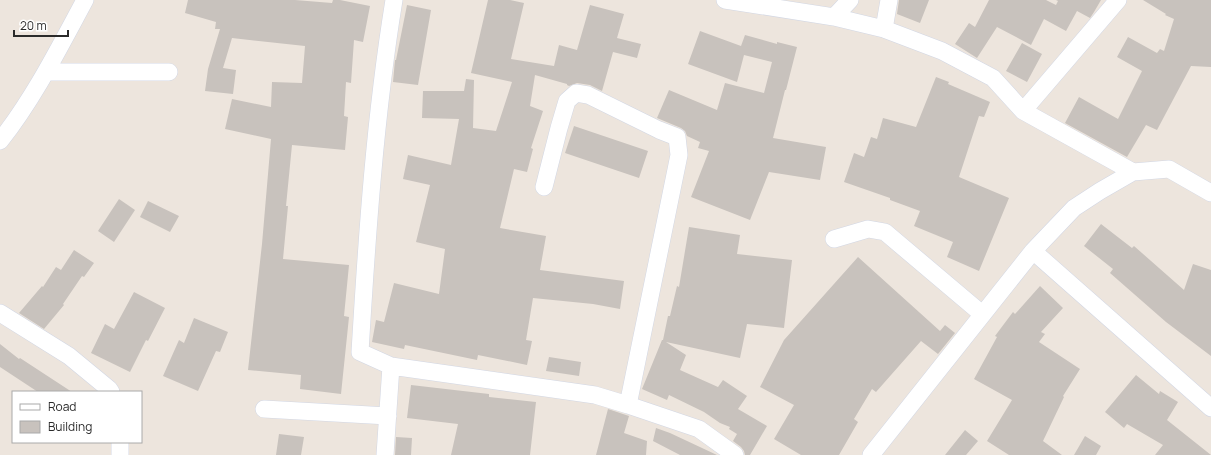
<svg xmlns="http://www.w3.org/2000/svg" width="1211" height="455" font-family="Manrope,sans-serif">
	<rect width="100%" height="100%" fill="#ede5dd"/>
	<path fill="#c8c2bd" d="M188,0h107l37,3 1,-3h7l30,6 -7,36 -9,-2 -3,43 -5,-1 -2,34 4,1 -3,33 -53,-5 -6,61h2l-5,53 66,6 -5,51 5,1 -8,77 -41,-5 1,-14 -53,-5 14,-126 9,-105 -46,-10 7,-30 39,8 1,-25 30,1 3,-37 -73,-8 -9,30 13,2 -3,24 -28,-3 3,-22 12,-40h-5l1,-7 -31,-9z
		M488,0h22l14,3 -13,56 43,7 5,-21 18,5 13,-45 34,9 -7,24 24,6 -4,14 -24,-6 -11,39 -12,-6 -13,-2 -8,3 -2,-1v-1l-32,-9 -5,31 13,5 -12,37 2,1 -6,23 -13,-3 -14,59 46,8 -6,34 84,11 -4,28 -27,-5 -60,-6 -7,42 6,1 -5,24 -49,-10 -1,5 -72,-15 -1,4 -32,-7 4,-22 8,2 10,-39 45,11 6,-45 -29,-7 14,-57 -27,-6 5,-24 43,10 8,-46 -37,-1 1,-27h41l2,-12 8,1 -1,48 23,3 16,-49 -41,-9z
		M899,0h30l-9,23 -23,-9z
		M989,0h57l10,5 2,-4 -2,-1h45l-7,12 -4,6 -13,-7 -11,20 -22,-12 -13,26 -34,-18 -20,31 -22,-14 14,-21 6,4z
		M1143,0h68v67l-20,-1 -34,64 -11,-5 -19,32 -62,-34 14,-26 39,22 24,-48 -25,-14 11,-20 29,16 3,-4 4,2 10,-32 -9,-4 1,-1z
		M407,5l24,5 -13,75 -25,-3 2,-22h1z
		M700,31l41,15 4,-11 32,9v-2l20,5 -11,43h-1l-12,48 53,9 -6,33 -51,-8 -19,48 -59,-23 18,-46 -11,-3 2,-6 -13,-6 -2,-5 -4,-3 -24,-10 12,-28 48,20 8,-27 39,10 8,-31 -28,-7 -7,27 -49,-18z
		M1022,43l20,11 -15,28 -21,-11z
		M936,77l13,5 -1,2 42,18 -6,15 -5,-1 -20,61 50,21 -30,73 -32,-14 6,-15 -39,-16 6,-15 -30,-11v-2l-46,-16 10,-29 10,4 7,-20 6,2 6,-21 33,9z
		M574,126l74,25 -9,27 -74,-25z
		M119,199l16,11 -21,32 -16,-11z
		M148,201l31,15 -9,16 -30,-15z
		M1101,224l31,24 2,-2 50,44 9,-26 18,6v86l-45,-34 -56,-49 3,-4 -29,-23z
		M689,227l51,8 -3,19 55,6 -8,68 -37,-4 -7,34 -74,-16 20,13 -6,15 38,17 5,-7 24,16 -9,13 29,17 -17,29h-5l-1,-4 -3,-4 -8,-6 4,-7 -8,-5 1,-2 -10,-4 -16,-11 -35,-17 -2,5 -25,-11 20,-49h1l5,-24h2l7,-30 2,1z
		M74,250l20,13 -10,14 -2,-1 -19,28 1,1 -20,24 -25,-16 23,-27 1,1 13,-20 5,3z
		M858,257l82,74 5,-6 10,8 -17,21 -17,-13 -45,51 -4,-3 -18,30 4,3 -19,33h-38l-27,-16 20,-34 -34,-18 24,-47z
		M1040,286l23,22 -22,24 4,2 -6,8 41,27 -17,27 1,1 -21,44 19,14h-53l-22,-14 25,-41 -38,-21 23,-42 -2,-1 18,-24 2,2z
		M134,292l31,16 -17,33 -2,-1 -16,32 -39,-19 14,-29 9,5z
		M194,318l34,14 -8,20 -4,-1 -18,40 -35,-15 16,-36 5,3z
		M0,344l19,15 1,-1 52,34h-34l-38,-25z
		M549,357l32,5 -2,14 -33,-5z
		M1136,375l23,19 1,-3 18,11 -11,18 44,35h-56l8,-10 -36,-21 -3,4 -19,-16z
		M411,385l78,9v3l47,5 -6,53h-79l7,-31 -51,-6z
		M608,409l21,7 -5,17 23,8 -1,14h-50z
		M656,428l14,5 47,22h-37l-27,-14z
		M965,430l13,11 -12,14h-21z
		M279,434l25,3 -3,18h-25z
		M1085,436l16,10 -5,9h-22z
		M396,437l16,1 -1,17h-16z"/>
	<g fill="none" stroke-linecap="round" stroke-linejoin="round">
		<defs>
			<path id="minor" d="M394,0c-19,116 -27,235 -34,352l31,14 204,29 33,10 71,24 36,26
				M725,0l109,17 50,12 58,22 51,27 30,33 110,61
				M834,17l16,-17
				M884,29l5,-29
				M46,72h123
				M1023,111l95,-111
				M0,141c34,-43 59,-93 85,-141
				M544,187l15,-59 8,-27 9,-8 12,2 71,35 18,7 2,18 -51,250
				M834,239l34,-10 17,3 97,82
				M1033,251l178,157
				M0,313l69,43 40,33 2,3
				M264,409l124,7
				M120,455v-13
				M385,455l6,-89
				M871,455l162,-204 41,-43 26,-17 33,-19 36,-3 42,24"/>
		</defs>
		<use href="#minor" stroke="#d2d7e4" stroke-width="18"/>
		<use href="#minor" stroke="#fff" stroke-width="17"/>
	</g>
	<rect x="12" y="391" width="130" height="52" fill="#ffffff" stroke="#aaaaaa"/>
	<rect x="20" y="404" width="20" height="6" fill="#ffffff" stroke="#aaaaaa"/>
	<text x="48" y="411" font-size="12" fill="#2b2b2b">Road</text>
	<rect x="20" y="421" width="20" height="12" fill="#c8c2bd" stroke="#aaaaaa"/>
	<text x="48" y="431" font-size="12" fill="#2b2b2b">Building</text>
	<path d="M14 30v6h54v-6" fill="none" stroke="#2b2b2b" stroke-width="2"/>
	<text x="20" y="30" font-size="12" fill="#2b2b2b" stroke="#ffffff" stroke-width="3" paint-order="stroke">20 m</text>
</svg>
